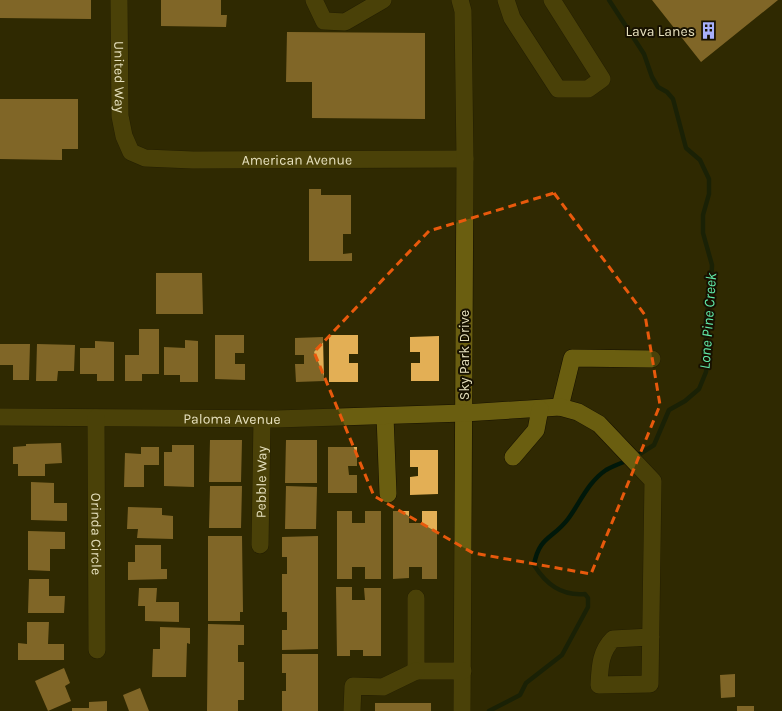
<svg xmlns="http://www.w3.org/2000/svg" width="782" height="711" font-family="Karla,sans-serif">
	<rect width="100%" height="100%" fill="#302902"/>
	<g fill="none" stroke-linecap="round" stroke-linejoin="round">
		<path stroke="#00180a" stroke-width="4.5" d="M609,0l35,54 8,23 6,10 9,5 6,7 13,49 14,12 9,19v15l-6,21v18l9,32 -1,23 -5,31v20l2,17 -2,16 -7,17 -14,12 -16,9 -15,35 -19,12
			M489,711l31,-16 6,-12 36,-28 26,-48v-9l-3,-4c-24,2 -39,-10 -51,-29 5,-29 19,-26 34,-46 12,-16 20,-37 38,-49 7,-4 15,-7 23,-10"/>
	</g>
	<path fill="#e3af55" d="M0,0h91v19l-91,-1z
		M161,0h60v15h6l-1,12 -65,-1z
		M652,0h126l-77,62z
		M287,32l138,1v86l-113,-1v-36h-26z
		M0,99h78v50h-16v11l-62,-1z
		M309,189h12v6h30v39h-8v20l9,-1v8h-43z
		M156,273h46l1,41h-47z
		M139,329h20v45h-17v7h-17v-26h14z
		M215,335h29v18h-9v11h10v16l-30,-1z
		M329,335h29v19h-9v9h9v19h-29z
		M439,336v45h-28v-18h9v-11h-10v-15z
		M323,337l1,44 -28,1 -1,-18h9v-9h-9v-17z
		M185,340l13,1v41h-18v-7h-16v-28l21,1z
		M95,341l19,1v39h-17v-7h-17v-26h15z
		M0,344h30l-1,36h-16v-15h-13z
		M37,344l38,1 -1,26h-16l-1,10h-21z
		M210,440h32l-1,42h-32z
		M286,440h31v43h-32z
		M61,443l1,20 -17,1v12h-27v-12h-5v-17l13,-1v-2z
		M172,445h22v42l-30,-1v-34h8z
		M141,447h18v18h-15v22h-20l1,-34 16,1z
		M328,447h29v19h-9l1,9h8v18h-29z
		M410,450h28v44l-28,1v-18l8,-1v-9h-8z
		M31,482l23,1v20h13v18l-36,-1z
		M210,486h32l-1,42h-32z
		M286,486l31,1 -1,42h-31z
		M128,507l34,1v7l11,1v23l-36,-1 1,-9h-11z
		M337,511h15v12h13v-12h16v68h-16v-12h-13v12h-15z
		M393,511h16v12h13v-12h15v68h-15v-12h-13v11l-16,1z
		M28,531l37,1v17h-15v22l-22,-1z
		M208,536h34l1,76h-3v9h-32z
		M318,536v113l-36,1v-20h5v-18h-5v-38h5v-17h-5v-20z
		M135,545h26v24h6v10l-39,1v-18h7z
		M29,579h20v17h16l-1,17h-36z
		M336,587h16v13h13l-1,-12h17v68h-18v-6h-13v6h-13z
		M139,588h18l-1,14h23v20l-34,-1v-15h-7z
		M27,622h22l-1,22h16v16h-46v-17l9,1z
		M208,624l36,1v20h-6v17h6v38h-6v11h-31z
		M160,627l30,1v16l-3,-1 -1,34h-34l1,-28h7z
		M282,654h36v57h-36v-20h4v-18h-4z
		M64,668l6,15 -5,3 6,15 -23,10 -13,-30z
		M735,674v23l-14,1 -1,-23z
		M140,688l9,23h-20l-6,-16z
		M107,701v10h-35v-3h17v-6z
		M375,703h56v8h-56z
		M737,706h17v5h-17z"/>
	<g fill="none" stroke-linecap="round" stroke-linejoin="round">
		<defs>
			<g id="minor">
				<path id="s1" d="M119,0l1,116 4,20 7,16 14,6 48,2 272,-1"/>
				<path d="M314,0l10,21 21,1 38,-22"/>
				<path d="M460,0l3,11 2,148 -3,552"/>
				<path d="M506,0l6,18 46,71h30l14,-10 -50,-79"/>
				<path d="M560,407l12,-49 80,1"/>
				<path d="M385,416l3,78"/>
				<path id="s2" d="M0,417l276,2 188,-6 96,-6 18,5 21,12 54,57 -3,203 -51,1c1,-18 1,-33 14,-46l38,-2"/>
				<path id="s3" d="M96,418l1,232"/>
				<path d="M513,457l23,-27 4,-21"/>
				<path id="s4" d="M260,545l2,-126"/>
				<path d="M416,598v73h47"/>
				<path d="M352,711l1,-25 30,1 33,-16"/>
			</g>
		</defs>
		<use href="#minor" stroke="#161100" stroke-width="18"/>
		<use href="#minor" stroke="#6a5e10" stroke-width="17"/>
	</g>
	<path d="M0 0H782V711H0ZM554,193l91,122 15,90 -69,169 -118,-21 -99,-57 -60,-144 115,-121z" fill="#302902" fill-opacity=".55" fill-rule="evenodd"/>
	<path fill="none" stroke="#e8590c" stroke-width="3" stroke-dasharray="8 5" stroke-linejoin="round" d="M554,193l91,122 15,90 -69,169 -118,-21 -99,-57 -60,-144 115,-121z"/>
	<defs>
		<symbol id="building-bare" viewBox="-9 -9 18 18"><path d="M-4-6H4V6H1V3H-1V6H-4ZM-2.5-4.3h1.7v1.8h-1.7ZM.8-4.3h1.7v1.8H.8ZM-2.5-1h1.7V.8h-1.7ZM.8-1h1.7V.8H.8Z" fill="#a9b0fc" stroke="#171100" stroke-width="2.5" paint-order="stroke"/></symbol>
	</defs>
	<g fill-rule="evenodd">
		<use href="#building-bare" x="696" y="18" width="25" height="25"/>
	</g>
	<g text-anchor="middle" stroke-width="4" stroke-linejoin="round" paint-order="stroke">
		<g font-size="14" fill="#e6e0be" stroke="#171100" text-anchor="end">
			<text x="695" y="36">Lava Lanes</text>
		</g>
		<g font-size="14" fill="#e6e0be" stroke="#171100">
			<text dy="5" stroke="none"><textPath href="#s1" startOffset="77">United Way</textPath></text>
			<text dy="5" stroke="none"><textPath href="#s1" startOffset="321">American Avenue</textPath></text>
			<text transform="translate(464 355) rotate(-90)" y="5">Sky Park Drive</text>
			<text dy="5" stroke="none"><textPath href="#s2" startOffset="232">Paloma Avenue</textPath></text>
			<text dy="5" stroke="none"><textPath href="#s4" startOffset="63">Pebble Way</textPath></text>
			<text dy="5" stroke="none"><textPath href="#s3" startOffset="116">Orinda Circle</textPath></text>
		</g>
		<g font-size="15" font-style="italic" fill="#60e8a6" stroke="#171100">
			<text transform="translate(708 321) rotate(-86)" y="5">Lone Pine Creek</text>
		</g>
	</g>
</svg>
